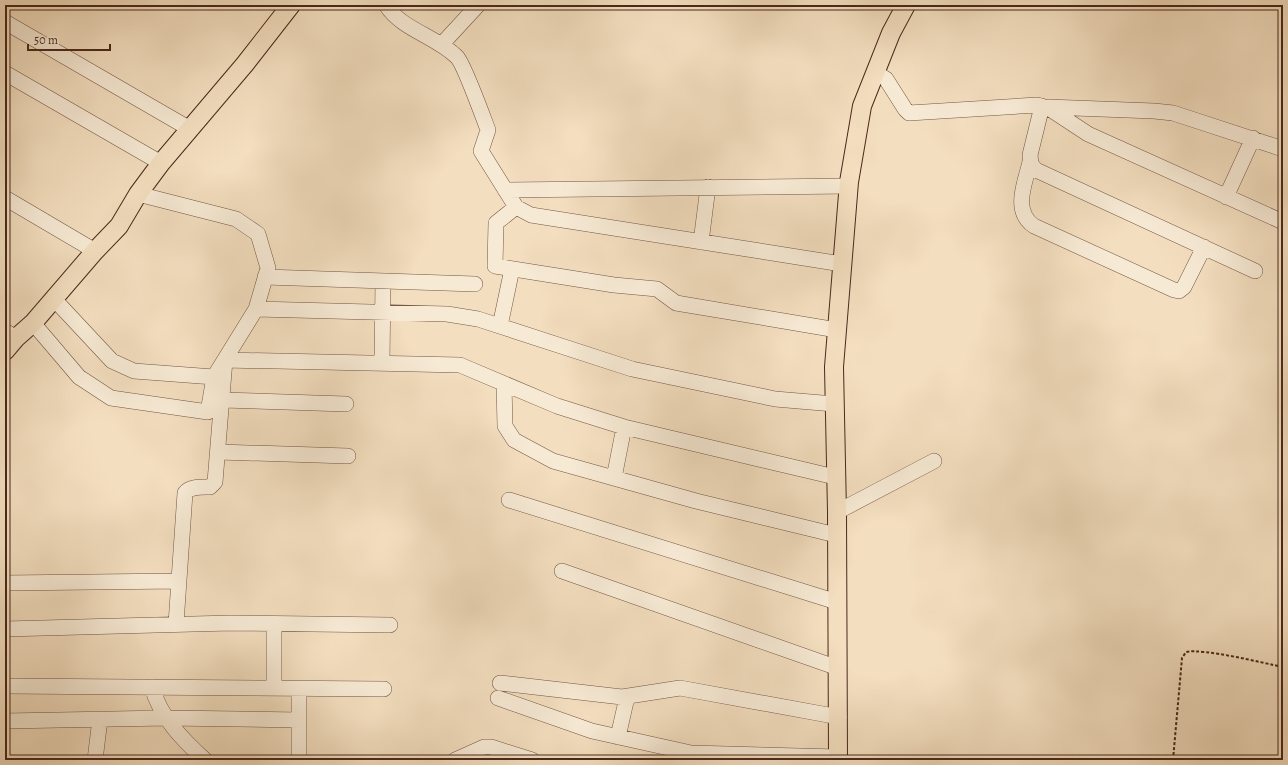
<svg xmlns="http://www.w3.org/2000/svg" width="1288" height="765" font-family="Alegreya,serif">
	<rect width="100%" height="100%" fill="#f3debf"/>
	<filter id="stains"><feTurbulence type="fractalNoise" baseFrequency=".005" numOctaves="4"/><feColorMatrix values="0 0 0 0 .2 0 0 0 0 .09 0 0 0 0 .02 0 0 0 .5 -.17"/></filter>
	<radialGradient id="worn" r=".72"><stop offset=".6" stop-color="#630" stop-opacity="0"/><stop offset="1" stop-color="#630" stop-opacity=".3"/></radialGradient>
	<g fill="none" stroke-linecap="round" stroke-linejoin="round">
		<defs>
			<path id="minor" d="M386,5c16,25 50,31 71,52 7,7 26,60 31,73l-7,21 35,56 15,8 311,49
				M5,22l185,107
				M442,44l36,-39
				M875,72l11,7 19,30 4,4 128,-8 13,4 38,25 195,88
				M5,73l156,90
				M1042,106l-12,49 1,9 5,6 219,101
				M1048,107l106,4 19,2 110,36
				M1030,162c-5,21 -18,49 4,64l140,64 5,1 5,-4 20,-40
				M505,190l344,-4
				M1226,197l27,-59
				M5,198l90,53
				M516,207l-20,16 -1,43 119,19 43,4 19,14 161,27
				M701,242l7,-55
				M265,277l210,7
				M54,299l58,62 22,10 80,6 42,-68 12,-41 -10,-34 -22,-15 -98,-25
				M256,309l191,5 31,5 154,50 143,30 59,5
				M33,323l46,54 32,21 97,14 6,-35
				M500,326l12,-57
				M5,331l11,7
				M382,363l1,-82
				M504,384l1,42 9,14 39,21 143,40 140,34
				M222,400l124,4
				M219,452l129,4
				M614,478l10,-51
				M509,500l328,102
				M837,512l97,-51
				M562,571l276,97
				M5,583l174,-2
				M176,624l9,-131c5,-7 17,-6 25,-6l5,-5 10,-122 235,5 97,41 67,21 211,50
				M274,624v64
				M5,629l226,-6 159,2
				M500,683l122,14 58,-9 159,29
				M5,686l379,3
				M152,687c8,30 31,53 53,73
				M498,698l94,33 99,22 147,4
				M5,721l162,-3 132,2
				M618,737l9,-40
				M95,760l5,-41
				M299,760v-71
				M455,760l29,-13h7l41,13"/>
			<path id="major" d="M5,351l11,-13 17,-15 62,-72 24,-25 19,-32 23,-31 84,-99 46,-59
				M838,760l-1,-248 -3,-145 15,-185 13,-76 29,-73 15,-28"/>
		</defs>
		<use href="#minor" stroke="#745644" stroke-width="16"/>
		<use href="#major" stroke="#49281b" stroke-width="20"/>
		<path stroke="#49281b" stroke-width="2" stroke-dasharray="3 2" stroke-linecap="butt" d="M1173,760l9,-102 4,-6c17,-4 77,11 97,15"/>
		<use href="#minor" stroke="#f7ead5" stroke-width="15"/>
		<use href="#major" stroke="#f3debf" stroke-width="18"/>
	</g>
	<rect width="1288" height="765" fill="none" stroke="#f3debf" stroke-width="20"/>
	<rect x="6" y="6" width="1276" height="753" fill="none" stroke="#49281b" stroke-width="2"/>
	<rect x="10" y="10" width="1268" height="745" fill="none" stroke="#49281b"/>
	<path d="M28 44v6h82v-6" fill="none" stroke="#49281b" stroke-width="2"/>
	<text x="34" y="44" font-size="12" fill="#49281b" stroke="#f7ead5" stroke-width="3" paint-order="stroke">50 m</text>
	<rect width="100%" height="100%" filter="url(#stains)"/>
	<rect width="100%" height="100%" fill="url(#worn)"/>
</svg>
